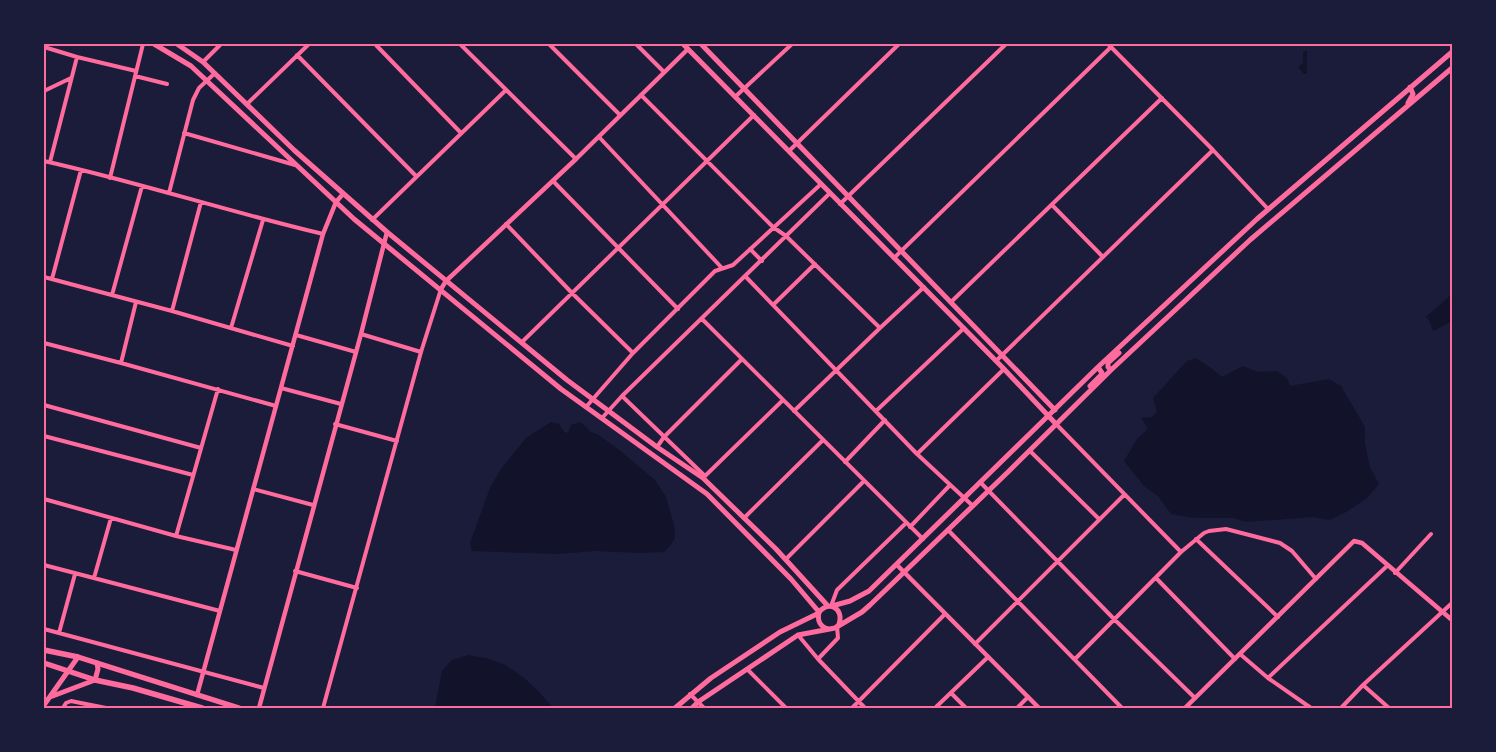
<svg xmlns="http://www.w3.org/2000/svg" width="1496" height="752" font-family="'Nunito Sans',sans-serif">
	<rect width="100%" height="100%" fill="#1b1b3a"/>
	<path fill="#12122b" d="M1303,51h4v23h-3l-6,-7 5,-4z
		M1452,294v27l-19,10 -4,-11 -3,-3z
		M1196,358l15,10 11,9 21,-11 15,6 19,-1 10,7 3,8 39,-7 12,7 24,41v17l5,23 9,17 -13,15 -20,13 -16,8 -17,-3 -67,5 -13,-4h-39l-23,-4 -13,-18 -14,-10 -20,-25 13,-22 11,-10 -7,-11 11,-1 5,-5 -4,-14 34,-37z
		M551,422l8,2 5,8 4,1 3,-8 10,-3 10,10 6,2 21,15 37,31 11,17 8,28 1,13 -5,8 -6,6 -24,1 -45,-2 -39,3 -84,-3 -2,-8 20,-55 11,-19 25,-31z
		M469,655c7,2 16,2 23,5 24,7 46,29 61,48h-118l7,-37 10,-11z"/>
	<g fill="none" stroke-linecap="round" stroke-linejoin="round">
		<path stroke="#ff6b9d" stroke-width="4" d="M375,44l86,89
			M460,44l116,115
			M549,44l71,71
			M636,44l28,28
			M1108,44l105,106 55,59
			M44,47l33,10 59,14
			M297,55l119,121
			M203,62l18,-18
			M135,76l32,8
			M44,91l27,-13
			M641,95l132,132 13,9 94,92
			M736,96l56,-52
			M247,104l62,-60
			M184,133l111,32
			M599,137l123,131
			M789,151l110,-107
			M44,161c94,21 185,51 279,73
			M50,162l27,-105
			M110,178l33,-134
			M553,181l125,128
			M169,193l24,-93 6,-12 16,-15
			M840,204l166,-160
			M1052,205l51,52
			M372,220l134,-130
			M506,224l66,69 61,60
			M750,249l12,12
			M894,258l217,-211
			M44,277l128,34 121,35
			M746,277l171,177 56,52
			M52,279l29,-109
			M112,295l30,-109
			M951,302l211,-204
			M773,305l42,-41
			M172,311l29,-109
			M702,319l221,220
			M231,328l32,-108
			M361,334l60,18
			M296,335l60,17
			M522,342l232,-227
			M44,343l77,20 155,43
			M996,361l217,-211
			M121,363l15,-61
			M281,388l60,16
			M622,396l83,80
			M44,405l157,43
			M586,407l47,-54 82,-82 18,-6 88,-81
			M794,411l86,-83 44,-41
			M876,411l88,-83
			M602,418l20,-22 208,-203
			M335,424l62,17
			M1056,424l125,128
			M44,436l149,39
			M657,447l7,-10 78,-78
			M1030,451l69,68
			M917,454l87,-85
			M845,462l40,-42
			M704,477l79,-77
			M980,482l135,138 80,78
			M253,489l60,16
			M44,499l132,37 60,14
			M744,518l79,-78
			M910,527l40,-42
			M948,530l174,178
			M176,536l42,-147
			M1196,539l82,78
			M786,559l78,-78
			M44,565l176,46
			M295,571l62,17
			M1395,573l36,-39
			M94,578l17,-60
			M1156,578l79,81
			M831,606l6,-16 69,-67
			M44,629l220,59
			M59,633l16,-59
			M798,635l20,24 47,49
			M975,644l149,-149
			M1240,654l28,24 43,30
			M818,659l20,-21 -1,-12
			M1075,659l106,-107 23,-19 5,-2 17,-2 54,14 12,8 24,28
			M747,669l39,39
			M1268,678l119,-112
			M1363,685l26,23
			M951,693l15,15
			M690,694l14,14
			M63,708l3,-5 5,-2 35,7
			M323,708l98,-356 20,-63
			M852,708l93,-94
			M935,708l53,-51
			M1017,708l11,-11
			M1341,708l22,-23 89,-82"/>
		<path stroke="#ff6b9d" stroke-width="4.5" d="M441,289l5,-8 130,-122 112,-110
			M897,565l142,143
			M197,695l126,-461 13,-32 7,-8
			M259,708l102,-374 26,-102
			M1185,708l169,-167 8,2 90,77"/>
		<path stroke="#ff6b9d" stroke-width="5" d="M154,44l37,22 163,153 207,170 146,105 84,85 28,33
			M177,44l26,18 91,88 93,82 180,148 90,67 46,31 73,71 52,57
			M683,44l321,325 52,55
			M701,44l354,366
			M1408,103l5,-9 -3,-7
			M1111,370l-3,-3v-4l11,-10
			M1090,386l11,-11 1,-2 -4,-6
			M832,606l18,-5 19,-10 229,-224 159,-148 195,-167
			M829,629c-9,-2 -12,-8 -10,-17 11,-12 25,-3 20,12
			M50,697l45,-17 3,-11 -1,-6
			M44,705l34,-48
			M675,708l36,-30 69,-46 39,-19
			M692,708l6,-6 100,-67 37,-7 27,-16 8,-7 139,-134 102,-101 139,-130 202,-172"/>
		<path stroke="#ff6b9d" stroke-width="5.5" d="M44,650l34,7 161,51
			M44,663l51,17 38,8 69,20"/>
	</g>
	<rect width="1496" height="752" fill="none" stroke="#1b1b3a" stroke-width="90"/>
	<rect x="45" y="45" width="1406" height="662" fill="none" stroke="#ff6b9d" stroke-width="2"/>
</svg>
